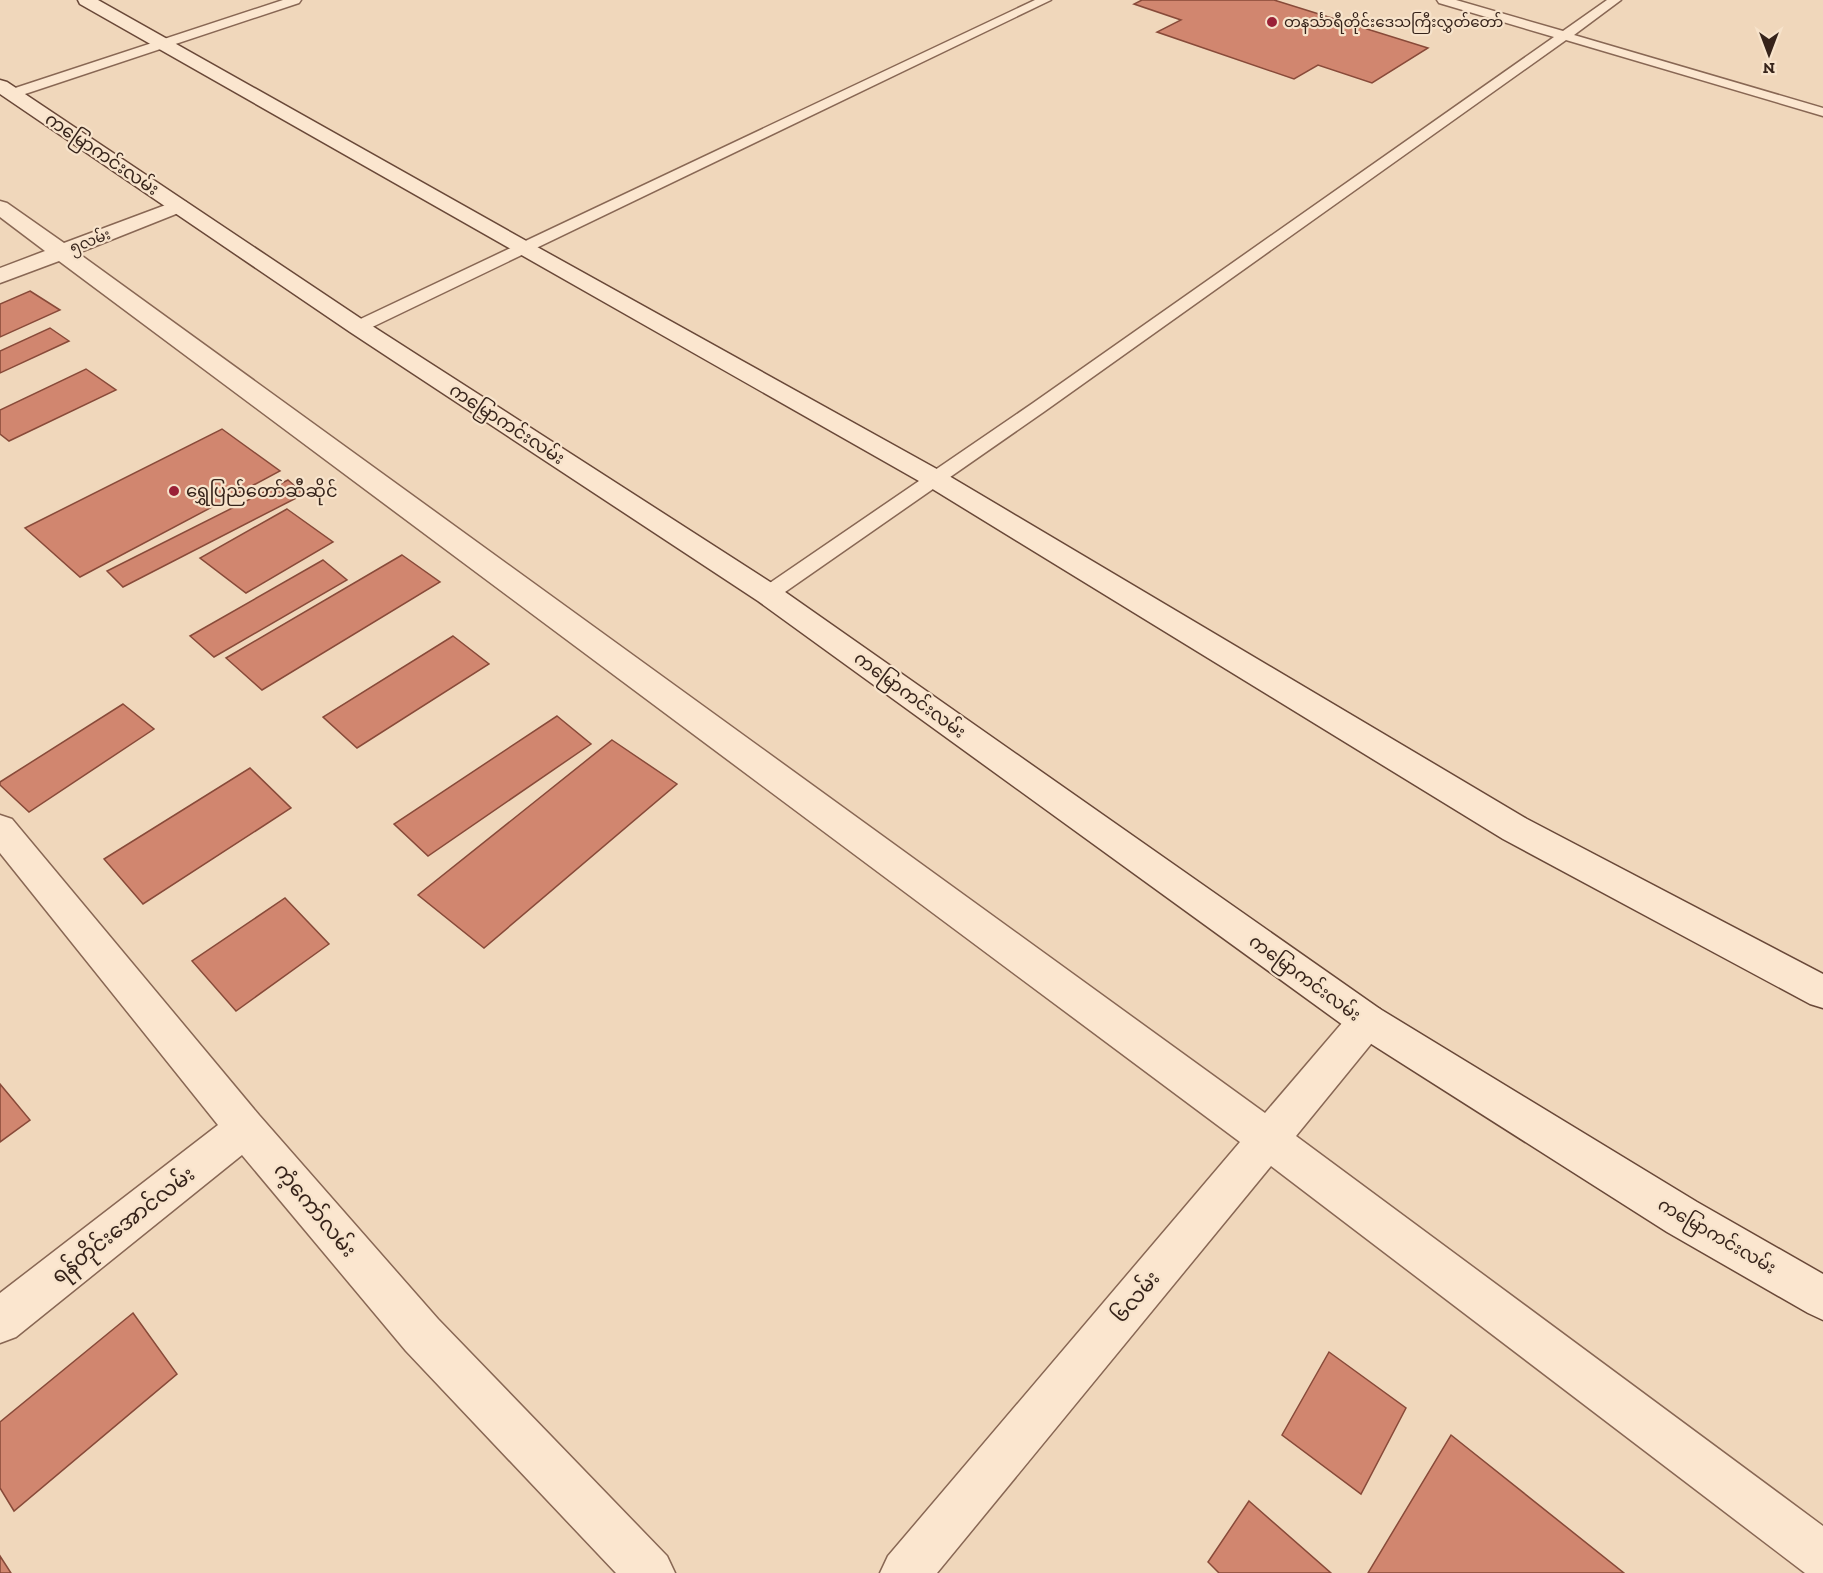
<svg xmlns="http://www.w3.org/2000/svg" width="1823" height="1573" font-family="'Zilla Slab','Noto Sans Myanmar',serif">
	<rect width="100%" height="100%" fill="#f0d7bb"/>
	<path fill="#d1866f" stroke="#884a39" stroke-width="1.5" d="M1142,0h132l154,48 -56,35 -54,-18 -24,14 -137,-47 24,-12 -47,-16z
		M30,291l30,19 -60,27v-33z
		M50,328l19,13 -69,32v-22z
		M86,369l30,21 -107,51 -9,-7v-24z
		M222,429l58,42 -200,106 -55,-49z
		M288,480l16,14 -181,93 -16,-16z
		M287,509l46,33 -87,51 -46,-35z
		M402,555l38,27 -178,108 -36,-32z
		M323,560l24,20 -133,77 -24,-21z
		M453,636l36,28 -132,84 -34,-31z
		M123,704l31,25 -125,83 -29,-27v-3z
		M557,716l34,28 -163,112 -34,-32z
		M612,740l65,44 -193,164 -66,-53z
		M250,768l41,40 -148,96 -39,-45z
		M285,898l44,46 -93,67 -44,-50z
		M0,1084l30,36 -30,22z
		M133,1313l44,61 -163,137 -14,-23v-66z
		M1329,1352l77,56 -45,86 -79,-59z
		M1451,1435l173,138h-256z
		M1249,1501l82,72h-112l-11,-11z
		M0,1556l11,17h-11z"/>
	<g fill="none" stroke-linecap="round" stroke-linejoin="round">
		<defs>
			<path id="lane" d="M283,0h18l-2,3 -283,94 -5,1 -7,-4 2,-3z
				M1035,0h16l-687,331h-12l-3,-4 3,-4z
				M1437,0h19l107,31 44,-31h14l-47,35 249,73v8l-257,-76 -521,371 -270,188 -7,2 -7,-2 -4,-5 4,-5 272,-186 521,-366 -115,-34z"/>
			<path id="street" d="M179,200l7,2 4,4 -4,4 -108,43 1187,860 89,-104 13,-5 13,5 6,12 -6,12 -84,103 527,390v47h-18l-534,-407 -334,407h-57l8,-17 352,-414 -1181,-881 -59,22v-15l45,-17 -45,-34v-16l7,2 57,40z
				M0,815l12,4 247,296 179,204 229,237 8,17h-59l-210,-222 -164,-196 -226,182 -16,6v-50l218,-168 -218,-272z"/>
			<path id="secondary" d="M78,0h20l432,243 414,230 583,346 296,155v34l-13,-4 -307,-165 -577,-354 -846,-481z
				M0,80l7,2 359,240 412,265 602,422 317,193 126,72v46l-15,-7 -141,-81 -313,-199 -596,-432 -408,-269 -350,-238z"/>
		</defs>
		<use href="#lane" stroke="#886754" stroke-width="3"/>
		<use href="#street" stroke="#886754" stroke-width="3"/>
		<use href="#secondary" stroke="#694838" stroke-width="3"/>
		<use href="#lane" fill="#fbe6cf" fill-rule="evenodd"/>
		<use href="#street" fill="#fbe6cf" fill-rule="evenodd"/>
		<use href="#secondary" fill="#fbe6cf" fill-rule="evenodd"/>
	</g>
	<g fill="#9a2137" stroke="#f7e3cb" stroke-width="2">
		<circle cx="1272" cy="22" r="6"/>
		<circle cx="174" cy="491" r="6"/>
	</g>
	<g text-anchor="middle" stroke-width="4.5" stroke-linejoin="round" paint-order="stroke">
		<g font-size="15" fill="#36231a" stroke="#f7e3cb" text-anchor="start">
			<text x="1284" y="27">တနင်္သာရီတိုင်းဒေသကြီးလွှတ်တော်</text>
		</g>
		<g font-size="15" fill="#36231a" stroke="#f7e3cb">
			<text transform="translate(90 241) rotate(-21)" y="5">၅လမ်း</text>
		</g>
		<g font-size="18" fill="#36231a" stroke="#f7e3cb">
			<text transform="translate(102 154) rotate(34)" y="6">ကမြောကင်းလမ်း</text>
			<text transform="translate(507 424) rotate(33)" y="6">ကမြောကင်းလမ်း</text>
			<text transform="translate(910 695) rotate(36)" y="6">ကမြောကင်းလမ်း</text>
			<text transform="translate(1305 978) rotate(36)" y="6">ကမြောကင်းလမ်း</text>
			<text transform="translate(1717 1236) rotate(30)" y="6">ကမြောကင်းလမ်း</text>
		</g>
		<g font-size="18" fill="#36231a" stroke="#f7e3cb" text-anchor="start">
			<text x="186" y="497">ရွှေပြည်တော်ဆီဆိုင်</text>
		</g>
		<g font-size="21" fill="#36231a" stroke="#f7e3cb">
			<text transform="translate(315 1210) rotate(50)" y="7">ကံ့ကော်လမ်း</text>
			<text transform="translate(123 1225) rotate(-38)" y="7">ရန်တိုင်းအောင်လမ်း</text>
			<text transform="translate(1136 1297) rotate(-50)" y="7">၆လမ်း</text>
		</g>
	</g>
	<g transform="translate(1769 54) rotate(180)" stroke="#f7e3cb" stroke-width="4.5" paint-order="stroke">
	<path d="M0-4.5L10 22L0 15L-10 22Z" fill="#36231a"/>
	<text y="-9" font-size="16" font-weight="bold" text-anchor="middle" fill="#36231a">N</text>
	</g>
</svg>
